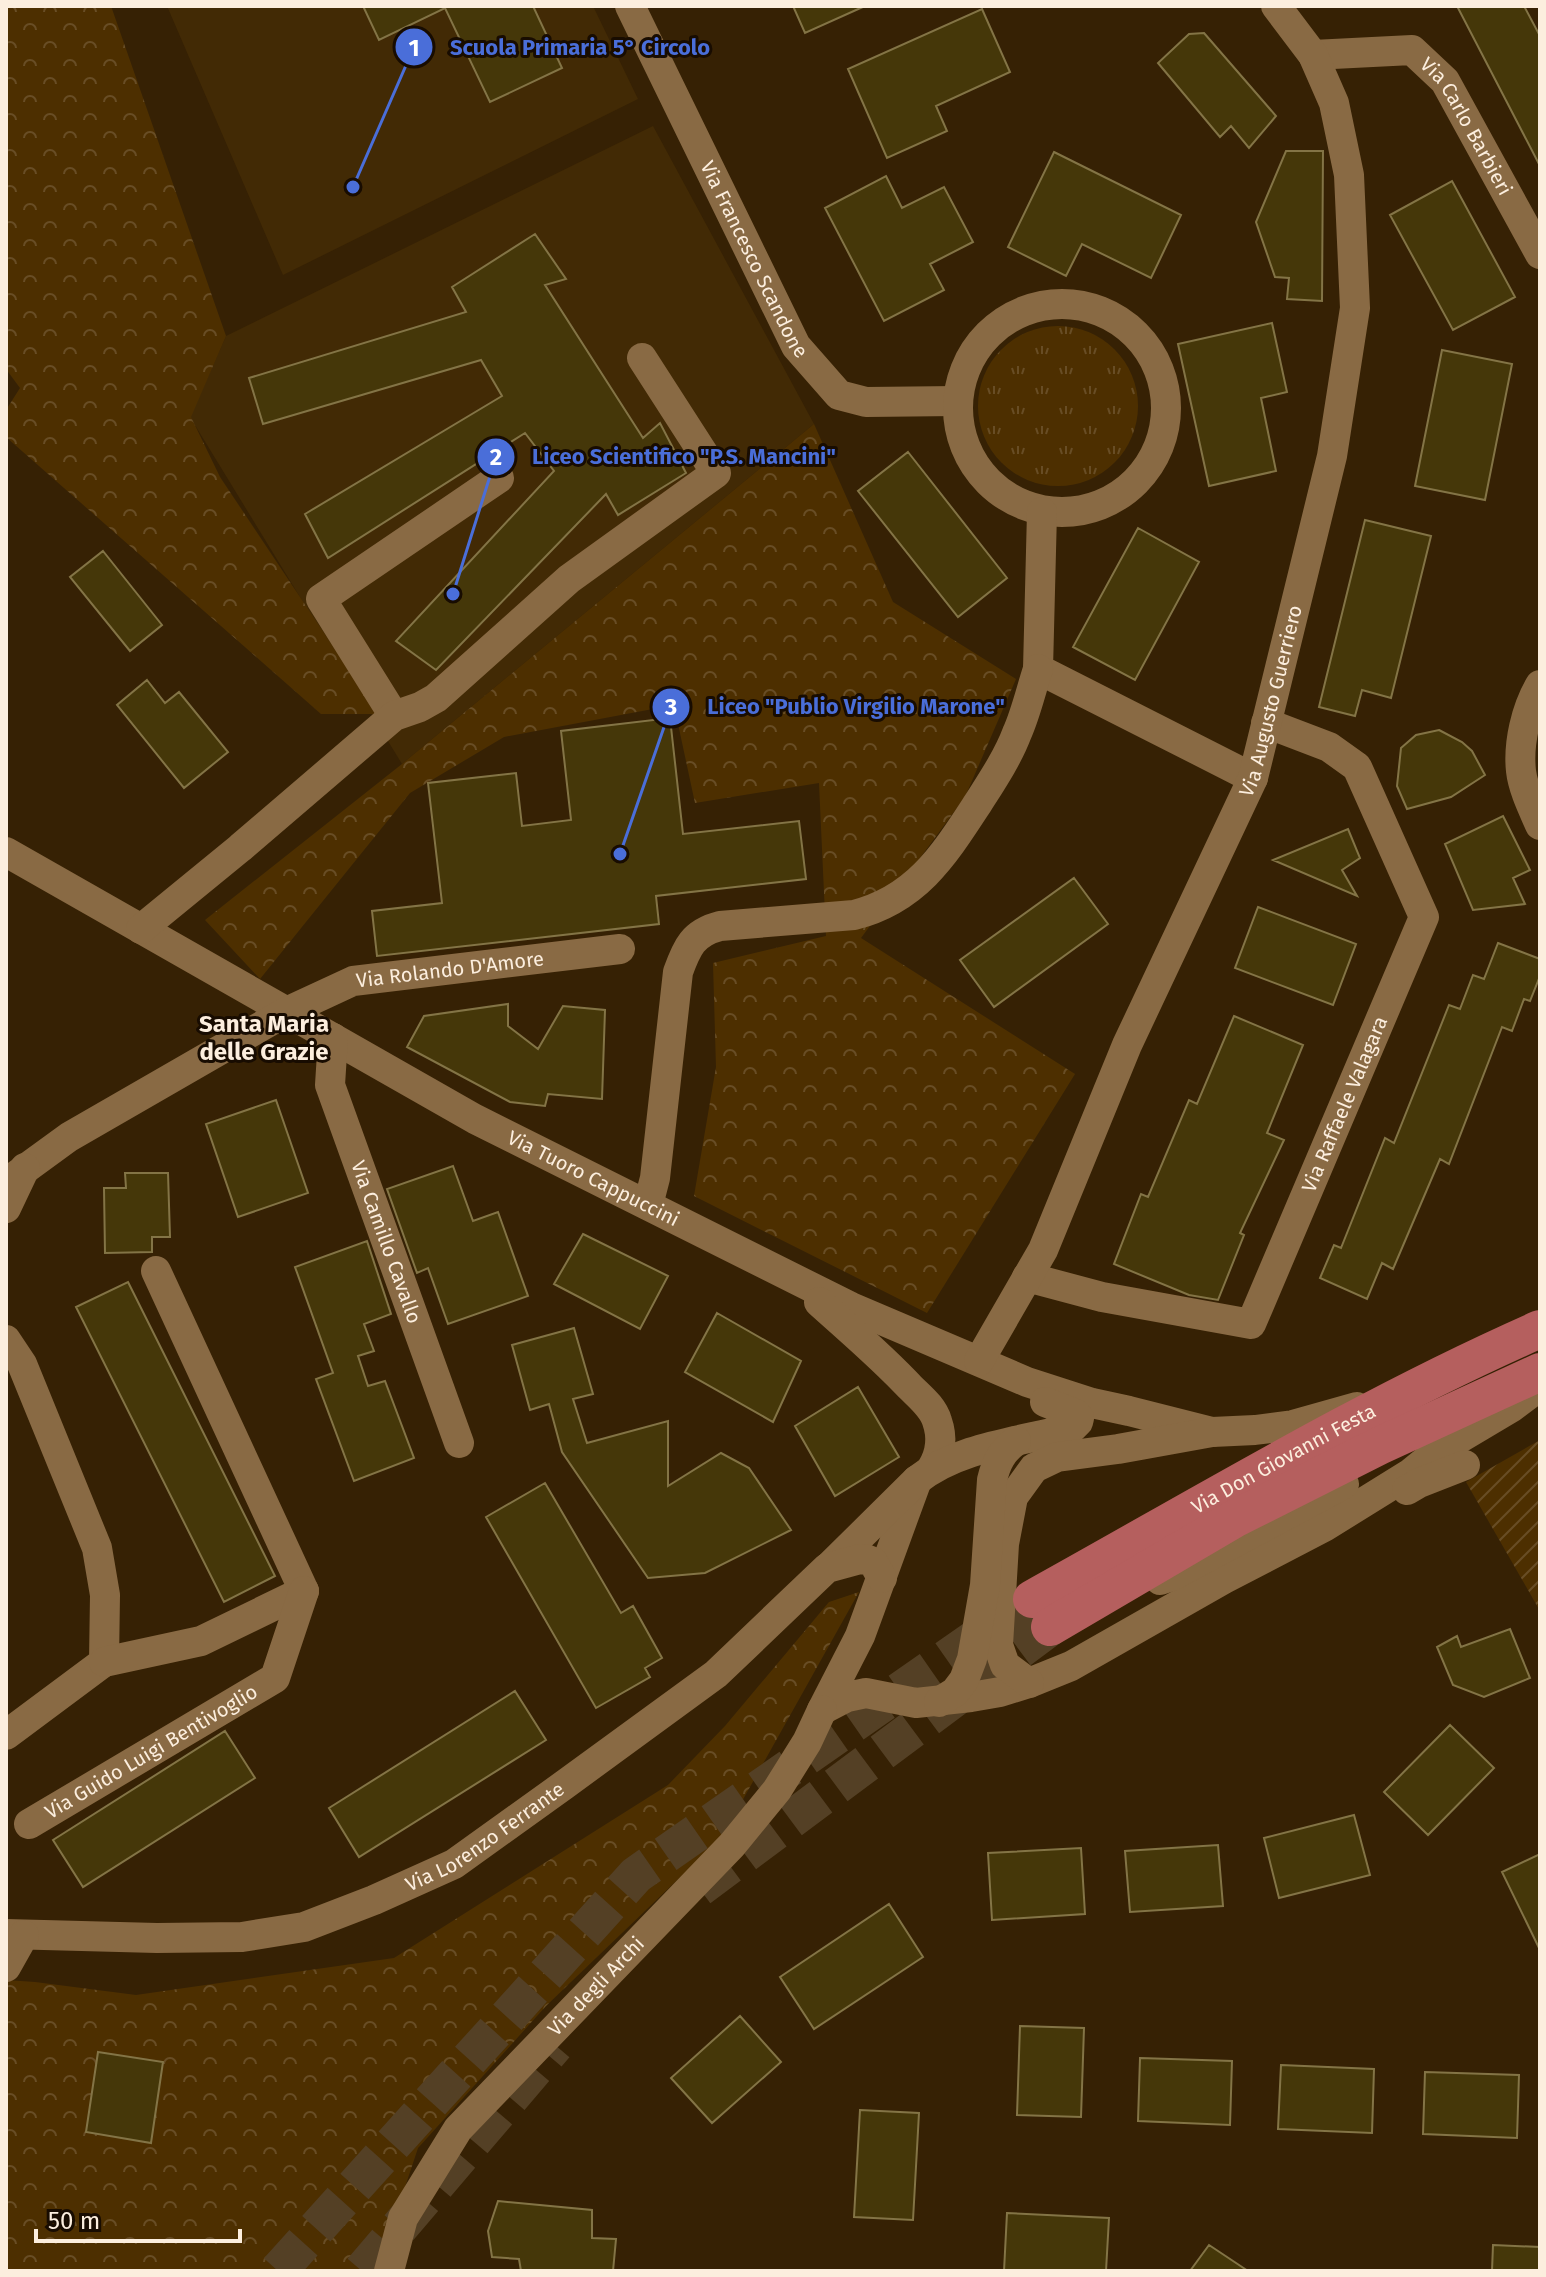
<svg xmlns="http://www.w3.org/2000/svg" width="1546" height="2277" font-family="'Fira Sans',sans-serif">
	<defs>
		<pattern id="forest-crowns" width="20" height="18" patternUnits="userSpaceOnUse" patternTransform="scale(2)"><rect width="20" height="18" fill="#4d2f00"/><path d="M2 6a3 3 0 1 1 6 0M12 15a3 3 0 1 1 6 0" fill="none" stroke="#684d25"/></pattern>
		<pattern id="park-tufts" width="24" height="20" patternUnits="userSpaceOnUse" patternTransform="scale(2)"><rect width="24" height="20" fill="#4d2f00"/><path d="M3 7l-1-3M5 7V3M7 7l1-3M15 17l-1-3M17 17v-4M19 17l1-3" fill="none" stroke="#684d25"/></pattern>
		<pattern id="garden-furrows" width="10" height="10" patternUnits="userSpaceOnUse" patternTransform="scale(2)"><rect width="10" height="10" fill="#4d2f00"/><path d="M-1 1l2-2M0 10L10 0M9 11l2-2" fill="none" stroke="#684d25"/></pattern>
	</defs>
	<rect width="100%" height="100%" fill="#362104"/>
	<path fill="#422a05" d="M167,6h426l45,93 -355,176z
		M653,126l161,298 -412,340 -212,-347 36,-81z"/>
	<path fill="url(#forest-crowns)" d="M6,6h105l115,330 -35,81 29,60 158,237h-57l-315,-277v-27l14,-22 -14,-19z
		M814,424l79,178 123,77 -51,118 -104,141 214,136 -148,239 -233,-117 22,-129 -3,-104 113,-27 -7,-153 -124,20 -21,-98 -170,32 -94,56 -150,186 -55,-59 197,-156z
		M859,1592l-137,245 -176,169 -128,142 -41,123h-371v-291l29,2 101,13 258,-37 274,-173 57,-59 104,-124z"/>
	<path fill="url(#park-tufts)" d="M978 406a80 80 0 1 1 160 0a80 80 0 1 1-160 0Z"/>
	<path fill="url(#garden-furrows)" d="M1540,1440v171l-74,-129z"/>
	<path fill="#453709" stroke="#837446" stroke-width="2" d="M363,6h170l29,62 -72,34 -45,-94 -66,32z
		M793,6h72l-60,27z
		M1457,6h67l16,30v130z
		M982,9l28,63 -74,34 11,25 -60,27 -39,-89z
		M1204,33l72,83 -27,32 -18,-22 -11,11 -62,-74 31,-29z
		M1286,151h37l-1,150 -35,-2 2,-21 -14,-1 -19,-55z
		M1054,152l127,63 -30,63 -69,-34 -16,32 -58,-29z
		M886,176l16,32 42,-21 29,55 -43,22 14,26 -60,31 -59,-113z
		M1452,181l63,116 -62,33 -63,-115z
		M535,234l31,45 -21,6 98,153 17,-15 26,50 -68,42 -12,-21 -170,176 -40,-29 158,-170 -29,-38 -197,125 -23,-44 197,-118 -21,-36 -218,64 -14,-46 217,-66 -14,-25z
		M1272,323l15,69 -26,6 15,73 -67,15 -31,-142z
		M1442,350l70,14 -27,136 -70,-14z
		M908,452l99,126 -49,39 -100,-126z
		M1365,520l66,16 -40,162 -29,-8 -7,26 -36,-9z
		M1138,528l61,34 -64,118 -62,-33z
		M103,551l59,74 -32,26 -60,-74z
		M147,680l18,23 14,-11 49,60 -44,36 -67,-83z
		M670,718l13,116 116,-13 7,58 -150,17 3,28 -282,32 -5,-45 70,-8 -14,-120 88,-10 6,53 49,-6 -10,-89z
		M1439,730l23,12 10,9 13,24 -34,22 -44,12 -10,-23 4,-38 15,-13z
		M1503,816l27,54 -17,8 12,26 -52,6 -28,-66z
		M1348,829l12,29 -18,12 15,26 -84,-36z
		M1074,878l34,46 -114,83 -34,-47z
		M1258,907l98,37 -23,61 -98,-37z
		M1498,943l42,16v17l-10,25 -6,-2 -12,32 -10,-4 -53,137 -9,-5 -47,110 -11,-6 -15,36 -47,-21 14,-33 7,3 44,-110 9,5 55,-138 11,4 13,-34 11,4z
		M508,1004v22l30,23 25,-43 42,4 -3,89 -54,-5 -3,12 -35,-4 -103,-55 17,-31z
		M1234,1016l69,29 -36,88 17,7 -44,93 4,2 -26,65 -29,-5 -75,-31 27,-70 7,3 41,-97 8,4z
		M276,1100l32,93 -70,24 -32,-93z
		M453,1166l20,55 25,-9 30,84 -80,28 -20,-56 -11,5 -30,-84z
		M125,1173h43l2,64h-18v15l-47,1 -1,-65h22z
		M583,1234l85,42 -28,53 -86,-45z
		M367,1241l24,73 -27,10 10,27 -16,5 10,30 17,-5 29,77 -60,23 -38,-102 17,-6 -38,-106z
		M128,1282l147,294 -51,26 -148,-295z
		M717,1313l84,48 -28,61 -88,-50z
		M574,1328l19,66 -20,5 14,44 81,-22v65l53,-33 28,15 42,62 -86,43 -57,5 -86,-126 -13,-48 -19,6 -18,-65z
		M858,1387l41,70 -64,39 -40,-70z
		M545,1483l76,130 12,-7 29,52 -17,10 5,9 -54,31 -110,-191z
		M1510,1629l20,49 -46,19 -31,-12 -16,-38 20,-11 4,11z
		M515,1691l31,49 -187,117 -30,-49z
		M1450,1725l44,43 -66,67 -44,-43z
		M225,1731l30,47 -172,109 -30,-47z
		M1354,1815l16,60 -91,23 -15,-60z
		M1218,1845l5,61 -93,6 -5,-61z
		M1081,1848l4,66 -93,6 -4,-67z
		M1540,1854v96l-38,-78z
		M889,1904l34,53 -109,72 -34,-52z
		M740,2016l41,46 -69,61 -41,-45z
		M1020,2026l64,2 -3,89 -64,-2z
		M98,2052l65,10 -12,81 -65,-11z
		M1140,2058l92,3 -2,64 -92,-4z
		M1281,2065l93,4 -2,64 -94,-4z
		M1425,2072l94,3 -2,63 -94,-4z
		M860,2110l59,3 -6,107 -59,-3z
		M498,2201l94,9v28l24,1 -3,32h-92l-2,-12 -27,-2 -4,-26z
		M1007,2213l102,5 -3,53h-102z
		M1209,2245l39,26h-58z
		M1493,2245l47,2v24h-48z"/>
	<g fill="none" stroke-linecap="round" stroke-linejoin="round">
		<path stroke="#544025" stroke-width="38" stroke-dasharray="38 19" stroke-linecap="butt" d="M699,1888l351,-261
			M278,2271l358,-396 396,-276
			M362,2271l193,-226"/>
		<g stroke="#896a44" stroke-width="30">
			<path id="s1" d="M630,6l166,340 43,49 27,7 91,-1"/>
			<path id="s2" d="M1313,55l99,-5 33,31 95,173"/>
			<circle cx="1062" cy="408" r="104"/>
			<path d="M1042,512l-4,157 215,109"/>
			<path d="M1540,685c-14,24 -22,58 -19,86 2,18 12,38 19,54"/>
			<path d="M394,716l-73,-117 178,-121"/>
			<path id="s3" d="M6,852l469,267 376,188 176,75 65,21 37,8 83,21"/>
			<path d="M141,929l99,-81 154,-132 26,-9 16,-9 133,-119 147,-106 -74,-115"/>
			<path id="s4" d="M333,1038l-3,47 129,358"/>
			<path id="s5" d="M6,1183l63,-46 217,-125 67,-31 267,-32"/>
			<path d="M648,1205l7,-27 23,-206c9,-25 15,-39 42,-46l134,-11c63,-16 90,-60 124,-112 14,-22 30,-46 39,-70 9,-20 14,-43 21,-64"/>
			<path d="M6,1208l19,-40"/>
			<path id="s6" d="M1027,1277l75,20 149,27 173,-407 -67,-150 -28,-20 -63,-24"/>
			<path d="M819,1302c31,28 63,55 91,85 10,10 23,20 27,34 6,17 4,32 -5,47"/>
			<path d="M6,1340l16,24 75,184 8,47 -1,67 -98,73"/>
			<path id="s7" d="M979,1361l64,-111 84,-205 126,-267 79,-322 23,-148 -6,-133 -15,-72 -21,-48 -37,-49"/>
			<path d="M917,1480l-57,156 -38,74 25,-13 19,-4 50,10 55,-6 29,-5 29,-9 42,-17 153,-87 100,-52 87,-54 27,-22 74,-44 28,-21"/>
			<path d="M1407,1490l12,-7 46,-18"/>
			<path d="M829,1567l88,-87c43,-34 103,-38 155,-52l6,-6 1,-4 -3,-4 -31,-12"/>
			<path d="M1160,1580l12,-4 172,-92"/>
			<path d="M104,1662l97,-21 103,-50 -148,-320"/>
			<path d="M1029,1683l-24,-18 -7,-20 6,-101 9,-47 21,-29 23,-11 61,-8 94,-17 43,-2 38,-5 64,-18"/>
			<path d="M939,1702l16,-10 9,-12 8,-21 13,-74 7,-105c4,-17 10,-29 24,-39"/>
			<path id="s8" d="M29,1824l246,-146 29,-87"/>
			<path id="s9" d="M6,1934l151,4 85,-1 62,-10 70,-27 80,-36 110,-79 152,-111 111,-106 33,-9 8,1 5,2 9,16"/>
			<path d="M6,1967l18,-32"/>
			<path id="s10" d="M389,2271l14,-53 55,-89 274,-284 45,-55 30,-48 15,-32"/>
		</g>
		<g stroke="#b55f5e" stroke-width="38">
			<path id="s11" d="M1032,1599c168,-93 333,-193 508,-270"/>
			<path d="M1050,1627l184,-108 145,-73 161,-74"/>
		</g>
	</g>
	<g text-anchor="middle" stroke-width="6" stroke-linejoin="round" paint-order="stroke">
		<g font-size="20" fill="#fceede" stroke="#180c01">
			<text dy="7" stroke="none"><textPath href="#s2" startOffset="194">Via Carlo Barbieri</textPath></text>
			<text dy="7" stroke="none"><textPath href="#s1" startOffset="282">Via Francesco Scandone</textPath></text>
			<text dy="7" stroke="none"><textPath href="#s7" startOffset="724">Via Augusto Guerriero</textPath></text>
			<text dy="7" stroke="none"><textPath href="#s5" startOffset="500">Via Rolando D'Amore</textPath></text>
			<text dy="7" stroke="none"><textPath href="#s6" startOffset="468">Via Raffaele Valagara</textPath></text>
			<text dy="7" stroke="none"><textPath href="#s3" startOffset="672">Via Tuoro Cappuccini</textPath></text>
			<text dy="7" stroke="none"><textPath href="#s4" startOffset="214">Via Camillo Cavallo</textPath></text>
			<text dy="7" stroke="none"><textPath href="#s11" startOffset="288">Via Don Giovanni Festa</textPath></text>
			<text dy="7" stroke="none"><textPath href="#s8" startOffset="142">Via Guido Luigi Bentivoglio</textPath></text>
			<text dy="7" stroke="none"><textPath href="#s9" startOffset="502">Via Lorenzo Ferrante</textPath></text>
			<text dy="7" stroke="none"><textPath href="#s10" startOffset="358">Via degli Archi</textPath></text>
		</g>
		<g font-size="24" font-weight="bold" fill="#fceede" stroke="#180c01">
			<text x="264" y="1032">Santa Maria<tspan x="264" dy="28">delle Grazie</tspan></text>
		</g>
	</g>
	<path fill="none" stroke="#4a6ed9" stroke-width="3" d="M353 187L414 47M453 594L496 457M620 854L671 707"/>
	<g fill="#4a6ed9" stroke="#180c01" stroke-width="3">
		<circle cx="353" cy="187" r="8"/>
		<circle cx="453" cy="594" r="8"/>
		<circle cx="620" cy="854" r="8"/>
		<circle cx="414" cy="47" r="20"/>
		<circle cx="496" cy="457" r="20"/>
		<circle cx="671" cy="707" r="20"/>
	</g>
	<g font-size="24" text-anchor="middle" font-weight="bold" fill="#fff">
		<text x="414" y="56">1</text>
		<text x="496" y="465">2</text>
		<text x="671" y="715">3</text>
	</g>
	<g font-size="22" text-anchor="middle" font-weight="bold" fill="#4a6ed9" stroke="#180c01" stroke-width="6" stroke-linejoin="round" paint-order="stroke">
		<text x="580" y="55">Scuola Primaria 5° Circolo</text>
		<text x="684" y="464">Liceo Scientifico "P.S. Mancini"</text>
		<text x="856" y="714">Liceo "Publio Virgilio Marone"</text>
	</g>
	<rect width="1546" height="2277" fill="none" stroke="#fceede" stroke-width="16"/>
	<path d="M36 2229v12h204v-12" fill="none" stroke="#fceede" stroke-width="4"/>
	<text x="48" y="2229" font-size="24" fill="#fceede" stroke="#180c01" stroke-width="6" paint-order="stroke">50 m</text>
</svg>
